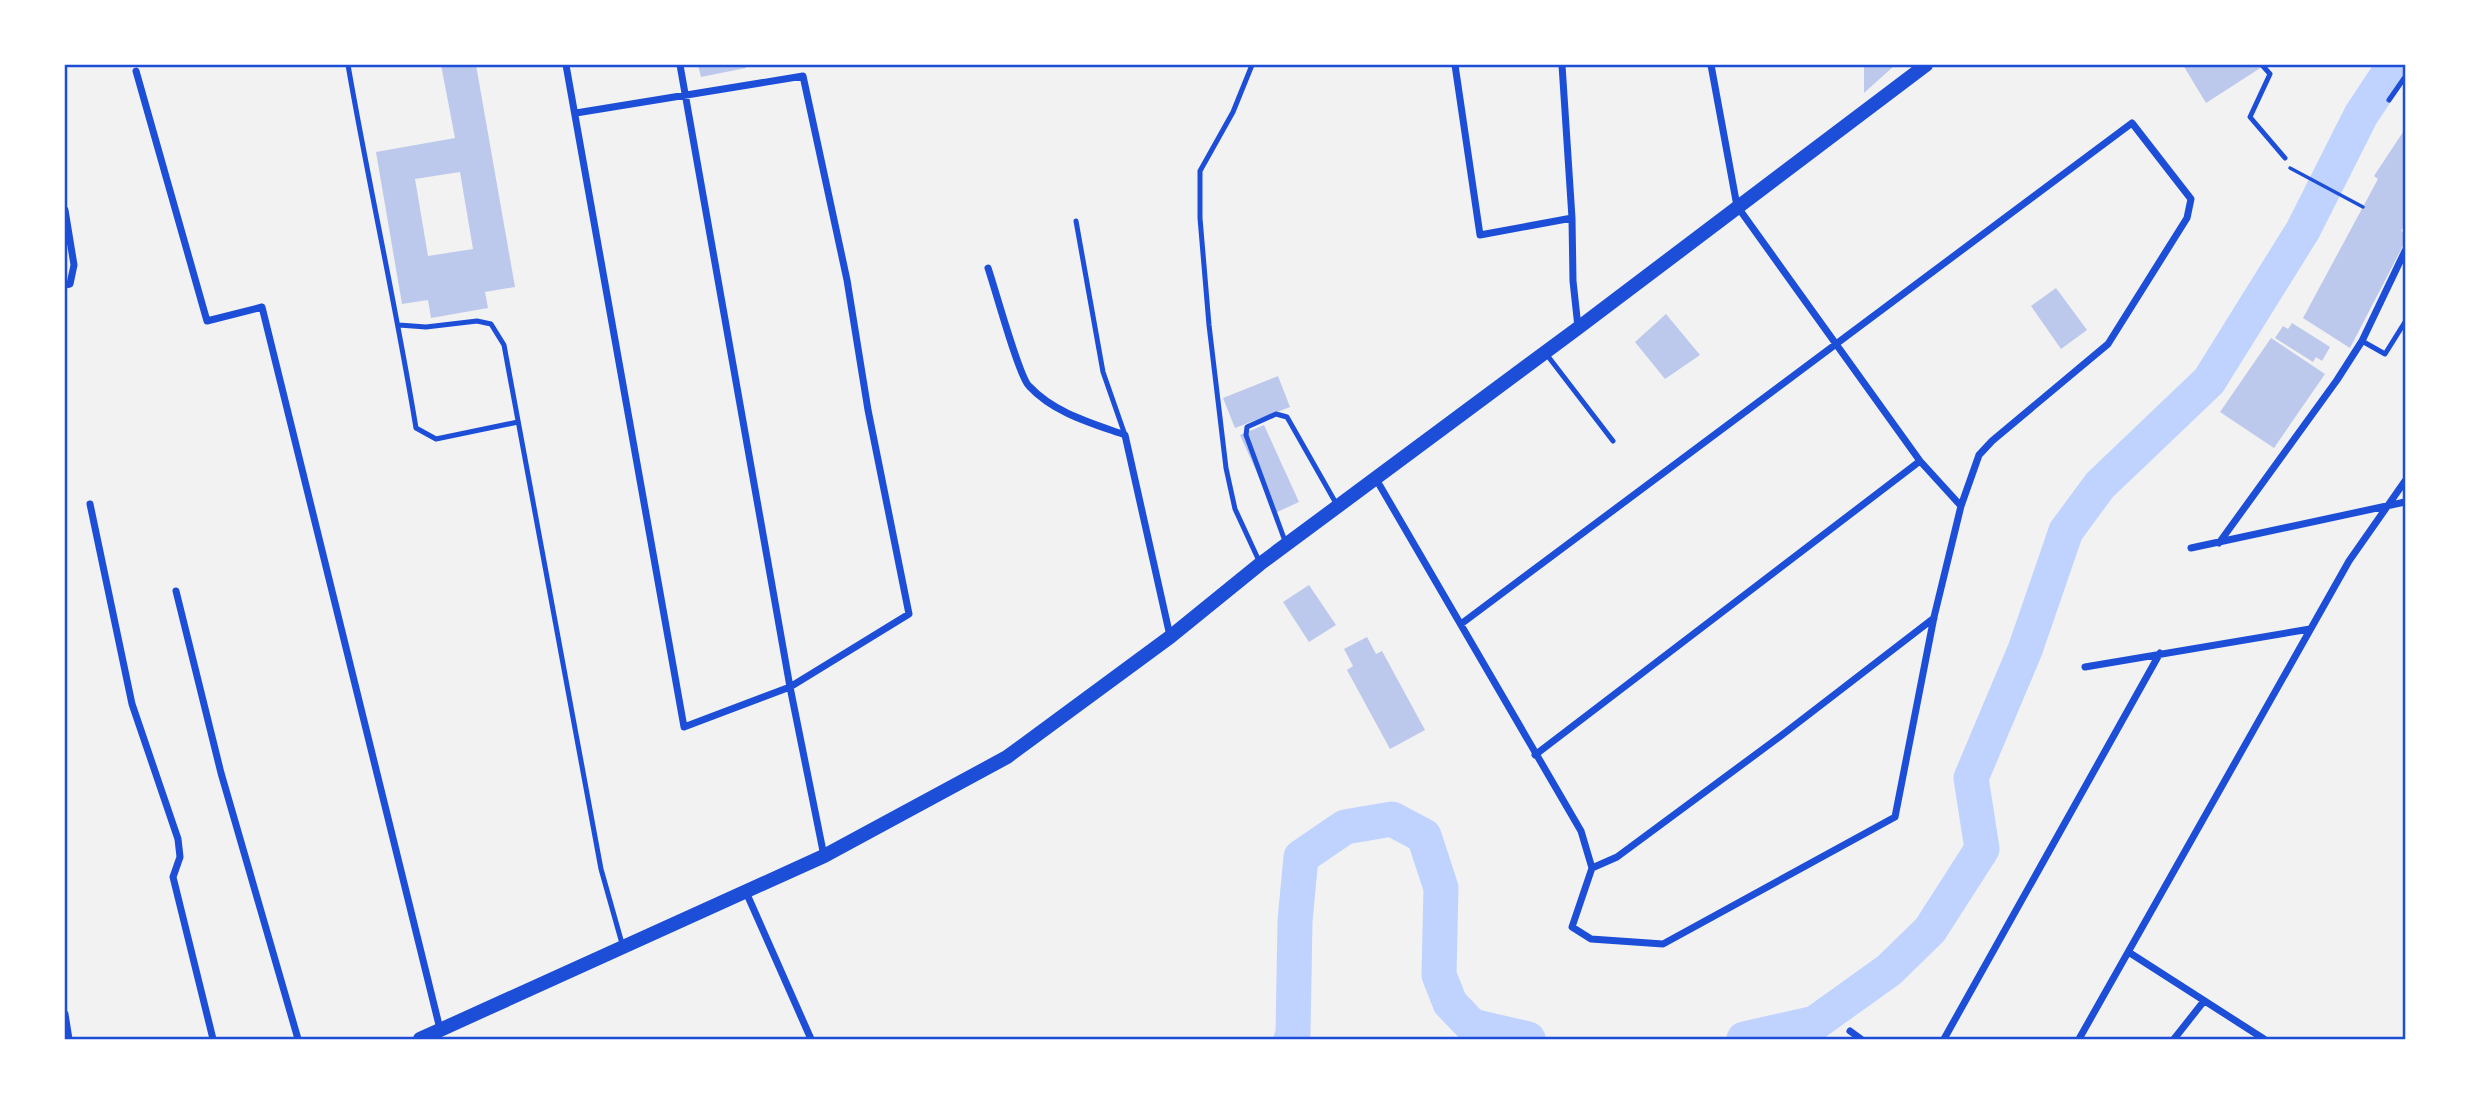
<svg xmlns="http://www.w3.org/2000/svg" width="2470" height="1104" font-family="Roboto,sans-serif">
	<rect width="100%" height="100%" fill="#f2f2f2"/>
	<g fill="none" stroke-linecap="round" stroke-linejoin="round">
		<path stroke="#bfd3fe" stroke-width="35" d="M1291,1039l2,-5 2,-113 6,-64 44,-30 47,-8 32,17 17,52 -2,87 11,28 22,23 56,13
			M1744,1039l71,-16 74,-53 41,-40 52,-81 -11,-71 54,-128 41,-119 34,-46 109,-104 94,-151 58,-115 33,-50"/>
	</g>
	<path fill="#bdc9ec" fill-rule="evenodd" d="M441,65h35l39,222 -30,5 3,16 -57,10 -3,-18 -26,4 -26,-152 79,-14zM460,172l13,77 -45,7 -13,-77z
		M698,65h48v3l-45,9z
		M1864,65h31l-31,28z
		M2183,65h82l-59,38z
		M2405,129v96l-4,6 4,2v9l-55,106 -47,-30 75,-139 -4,-3z
		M2056,288l31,42 -26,19 -30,-43z
		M1666,314l34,41 -35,24 -30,-37z
		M2292,323l38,24 -8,14 -6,-4 -3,5 -38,-24 8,-12 5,3z
		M2271,338l54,36 -51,74 -54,-36z
		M1278,376l12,31 -55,21 -12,-30z
		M1264,425l35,77 -24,11 -35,-78z
		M1309,585l27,40 -27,17 -26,-40z
		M1367,637l9,17 6,-3 43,79 -35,19 -43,-79 6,-4 -9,-17z"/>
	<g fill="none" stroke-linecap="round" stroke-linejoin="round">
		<path stroke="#1d4ed8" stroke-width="3.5" d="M2290,168l73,39"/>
		<path stroke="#1d4ed8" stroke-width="5" d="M348,65c21,121 48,241 68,363l20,11 82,-17
			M1252,65l-19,47 -33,59v47l9,107 17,143 9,41 25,54
			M2262,65l8,9 -20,43 35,41
			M2389,100l16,-23
			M1076,221l27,151 22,63
			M399,325l27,2 51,-6 14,3 13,21 97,524 22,78
			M2362,341l23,13 20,-32
			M1547,355l66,86
			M1285,541l-39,-106 1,-8 29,-13 11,3 50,88"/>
		<path stroke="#1d4ed8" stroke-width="7" d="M566,65l118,662 106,-40 119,-73 -41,-204 -21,-130 -44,-204 -227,37
			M680,65l110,622 34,169
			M1455,65l25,170 92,-17
			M1562,65l10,153 1,63 5,46
			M136,71l71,250 55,-14 178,722
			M65,210l9,55 -4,19 -5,1
			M988,268c7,20 31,109 41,118 25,27 62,37 96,49l45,201
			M1376,479l205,352 11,37 -20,59 19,12 72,5 232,-127 39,-200 27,-111 -41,-45 -183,-255 -26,-141
			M90,504l42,200 46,135 2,18 -7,20 40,162
			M2219,543l118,-163 25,-39 43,-90
			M2191,548l214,-46
			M176,591l45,182 77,266
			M1461,624l671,-501 59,76 -4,19 -79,126 -116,97 -13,14 -18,51
			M2085,667l225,-38
			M1535,755l385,-294
			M1592,868l25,-11 165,-122 152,-117
			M746,892l65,147
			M2130,953l134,86
			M65,1014l4,25
			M1850,1031l11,8
			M1944,1039l216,-386
			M2079,1039l270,-478 56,-80
			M2174,1039l30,-38"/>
		<path stroke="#1d4ed8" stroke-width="14" d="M420,1039l404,-183 183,-99 163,-120 90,-73 318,-236 348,-263"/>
	</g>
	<rect width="2470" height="1104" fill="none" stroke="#ffffff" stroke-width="133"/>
	<rect x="66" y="66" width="2338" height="972" fill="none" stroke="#1d4ed8" stroke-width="2.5"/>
</svg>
